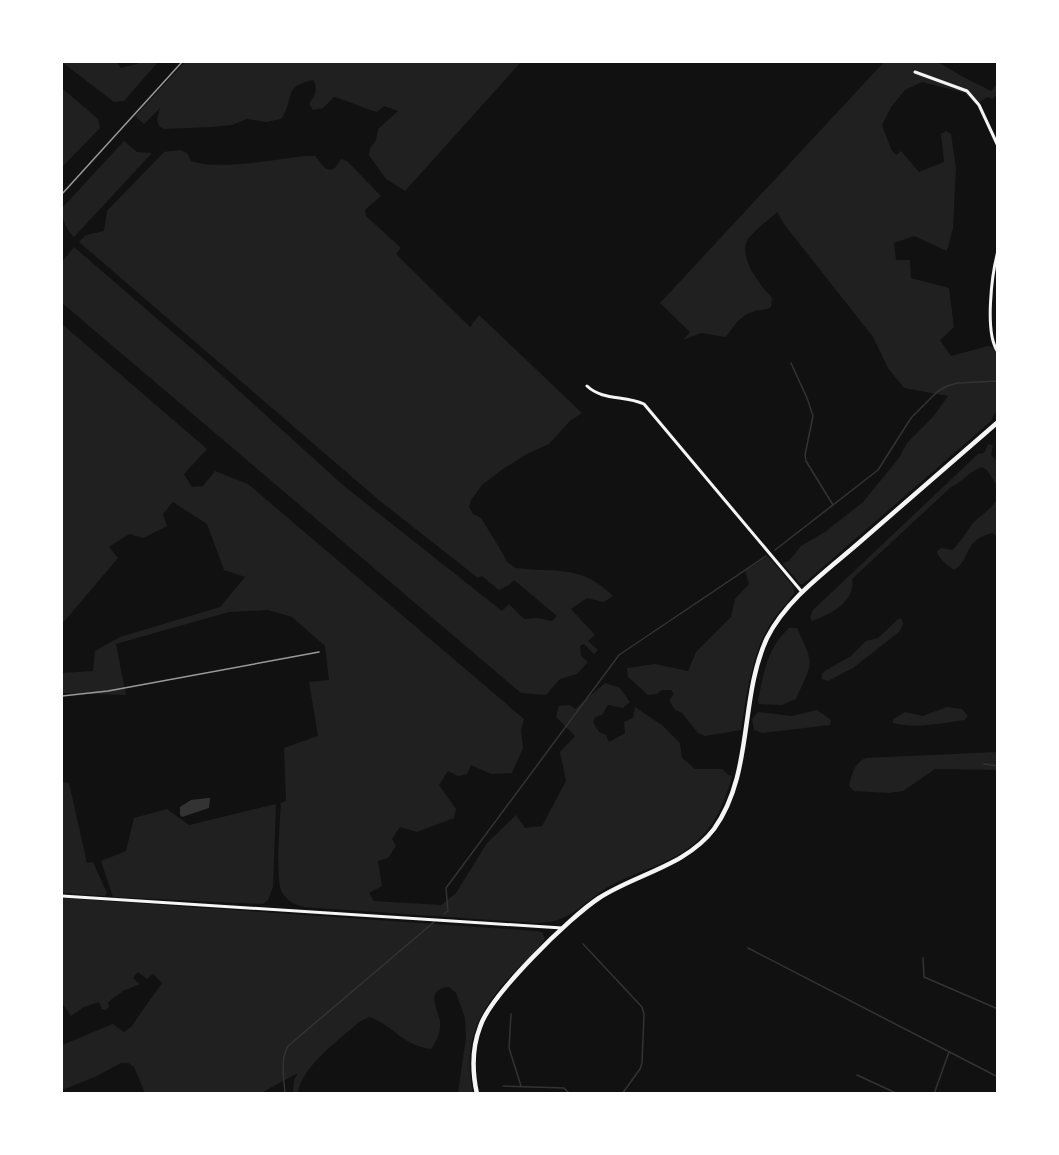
<svg xmlns="http://www.w3.org/2000/svg" width="1059" height="1155" font-family="'DM Sans',sans-serif">
	<rect width="100%" height="100%" fill="#111"/>
	<path fill="#202020" d="M62,62h55l4,6 16,-4 2,-2h19l-34,39 -10,1z
		M185,62h331l4,1 -115,128 -19,-12 -17,-24 1,-7 6,-8 2,-11 20,-18 -14,-5 -7,6c-16,-4 -27,-11 -43,-15l-11,11 -10,2 -4,-6c6,-9 10,-14 4,-24 -32,7 -17,18 -32,39l-15,3 -19,-3 -15,6 -20,2 -48,2 -5,-3 -2,-6 3,-12 -16,16 -9,-8z
		M884,62h54l25,15 28,14 6,-7v11l-4,4 -6,-2 -11,8 -11,-12 -43,-11 -17,8 -14,17 -9,18 9,24 5,6 5,-4 18,21 25,-10 -3,-28 5,-3 5,3 5,34 -3,60 -6,23 -33,-15 -20,7 2,17h14l1,18 38,10 5,39 -14,13 11,16 37,-10 9,2 1,59 -7,14 -175,152 -13,11h-3l-18,-21 7,-2 12,-15 24,-14 38,-30 36,-44 8,-15 25,-25 16,-22 -44,-8 -16,-20 -15,-31 -89,-113 -7,-12c-8,8 -22,17 -29,27 -11,18 13,47 24,59l-1,9c-6,4 -12,2 -19,5 -12,4 -19,15 -26,25l-25,-4 -18,7 7,-8 -30,-29z
		M62,88l36,31 2,9 -38,39z
		M124,141l13,11 15,1 -78,84c-7,-6 -13,-19 -12,-29z
		M180,150l7,3 4,8c28,10 84,-2 115,-5h9l10,12 5,2 5,-2 6,-9 6,2 34,35 -16,14 1,6 35,32 -5,6 74,73 9,-12 103,98 -12,8 -21,23 -24,11 -25,16 -18,14 -11,15 -2,7 4,7 8,4 18,29 8,15 9,6c42,5 64,-4 97,28l-9,6 -17,-4 -16,11 24,26 -7,6 10,9 -4,4 -10,-10 -4,2 1,10 7,6 -11,12 -17,5 -14,16 -25,-2 -459,-390v-41l12,-15 131,113 139,126 158,125 7,-7 15,15 14,-1 14,3 5,-5 -43,-36 -5,5 -10,5 -17,-14 -4,2 -98,-77 -301,-259 7,-7 18,-4 3,-20 57,-59z
		M62,324l145,125 -23,25 8,13 11,-1 12,-15 33,13 276,235 -3,11 2,18 -11,25 -21,1 -20,-9 -4,9 -9,2 -10,-5 -9,14 17,24 -2,9 -37,14 -17,-5 -8,12 4,7 -8,12 -10,3 4,25 -13,7 5,8 67,4 15,-12 31,-50 29,-28 9,13 17,-2 24,-45 -6,-29 15,-16 -19,-19 3,-11 11,-1 5,4 30,-26 15,5 10,14 -7,6 -15,-3 -6,10 -7,2 -2,5 6,10 7,3 3,7 16,-9 -1,-11 9,-4 2,-11 27,18 18,18 2,15 13,11h27l6,6 4,1c-6,22 -14,44 -31,61 -24,26 -63,33 -93,50 -16,9 -29,24 -45,31 -9,4 -18,5 -27,5l-232,-16c-9,-2 -17,-6 -22,-15 -7,-12 -2,-72 -1,-89l5,-2 -2,-53 34,-12 -9,-54 20,-2 -4,-34 -33,-29 -24,-7 -39,2 -113,32 10,51 -64,-2v-20l31,-2 2,-20 25,-14 100,-30 25,-30 -21,-7 -17,-46 -34,-22 -10,12 4,12 -24,12 -14,-4 -20,13 9,11 -56,66z
		M988,444l5,1 -2,10 6,6v25l-10,-16 -6,-3c-14,6 -18,15 -30,20l-99,92c4,23 -22,35 -40,42l-2,-4 3,-7 165,-156 6,-1z
		M997,499v38l-4,-4c-31,7 -21,26 -39,37 -6,-4 -17,-13 -17,-19l5,-3 10,2c9,-8 14,-18 21,-27 8,-8 19,-14 24,-24z
		M768,556l25,30 2,6c-7,12 -19,21 -26,34 -17,29 -23,70 -28,104l-36,6 -7,-3 -16,-20 -7,-3 -6,-10 5,-6 -3,-4h-9l-5,4 -9,1 -20,-18 -1,-9 28,-4 33,7 8,-19 35,-35 4,-18 14,-15 -4,-13z
		M901,618l2,6 -4,8 -46,36 -25,13 -6,-2v-5l3,-3 26,-15 15,-15 12,-3 19,-18z
		M789,628h8c18,39 16,33 -1,71l-14,6 -23,-1 -1,-4c7,-30 8,-50 31,-72z
		M947,707l15,2 6,7 -3,4c-22,3 -49,9 -72,3v-4l12,-7 18,4z
		M817,710l14,10 -1,5 -68,8 -8,-3 -2,-11 6,-7 34,4z
		M997,752v18l-62,-1 -32,22 -14,2 -35,-2 -5,-5c3,-12 5,-23 17,-28z
		M62,782l7,1 18,80 6,-1 14,31 -2,3 -43,-3z
		M276,804l-3,83 -5,13 -5,4 -150,-7 -12,-36 25,-10 8,-33 33,-9 22,16z
		M62,898l473,33 7,1 3,6c-7,12 -19,22 -28,31 -36,38 -56,70 -44,124h-15l8,-56 -1,-19 -9,-25 -7,-6c-24,2 -12,20 -9,34 1,11 -3,20 -9,28 -32,-5 -37,-24 -62,-32l-10,5c-20,18 -58,45 -61,71h-5l1,-13 4,-7 -37,20h-116l-11,-26 -6,-4h-7l-24,13 -35,14v-45l51,-21 11,8 7,-5 31,-44 -9,-9 -6,5 -9,-7 -5,6 7,6 -17,7 -15,11 1,5 -3,3 -4,-1 -3,-7 -15,5 -13,9 -9,-13z"/>
	<path fill="#333" d="M208,798h2l-1,10 -27,9 -2,-2v-8l11,-7z"/>
	<g fill="none" stroke-linecap="round" stroke-linejoin="round">
		<path stroke="#333" stroke-width="1.5" d="M791,363l16,35 6,18 -8,39 1,6 27,44
			M775,550l103,-80 33,-52 26,-26 10,-6 11,-3 40,-2
			M984,764l14,2
			M444,914l4,-3 -2,-23 173,-233 147,-99
			M583,944l59,63 2,7 -2,49 -2,6 -18,25
			M748,948l250,129
			M923,958l1,19 74,32
			M511,1014l-2,34 12,38
			M857,1075l41,19
			M503,1086l61,2 6,6
			M285,1094c-1,-15 -5,-35 3,-48l146,-124
			M934,1094l15,-42"/>
		<path stroke="#f5f5f5" stroke-width="3" d="M915,72l52,19 12,14 19,41
			M998,251c-6,22 -14,82 0,101
			M587,386c16,15 37,9 57,18l158,188
			M62,896l500,32"/>
		<path stroke="#f5f5f5" stroke-width="4.5" d="M477,1094c-5,-23 -5,-46 3,-67 10,-32 90,-110 119,-129 37,-24 87,-32 115,-69 40,-56 25,-131 53,-191 20,-40 61,-68 94,-97 45,-39 91,-79 137,-119"/>
		<path stroke="#9a9a9a" stroke-width="1.5" d="M62,194l120,-132
			M62,696l46,-5 211,-39"/>
	</g>
	<rect width="1059" height="1155" fill="none" stroke="#ffffff" stroke-width="126"/>
</svg>
